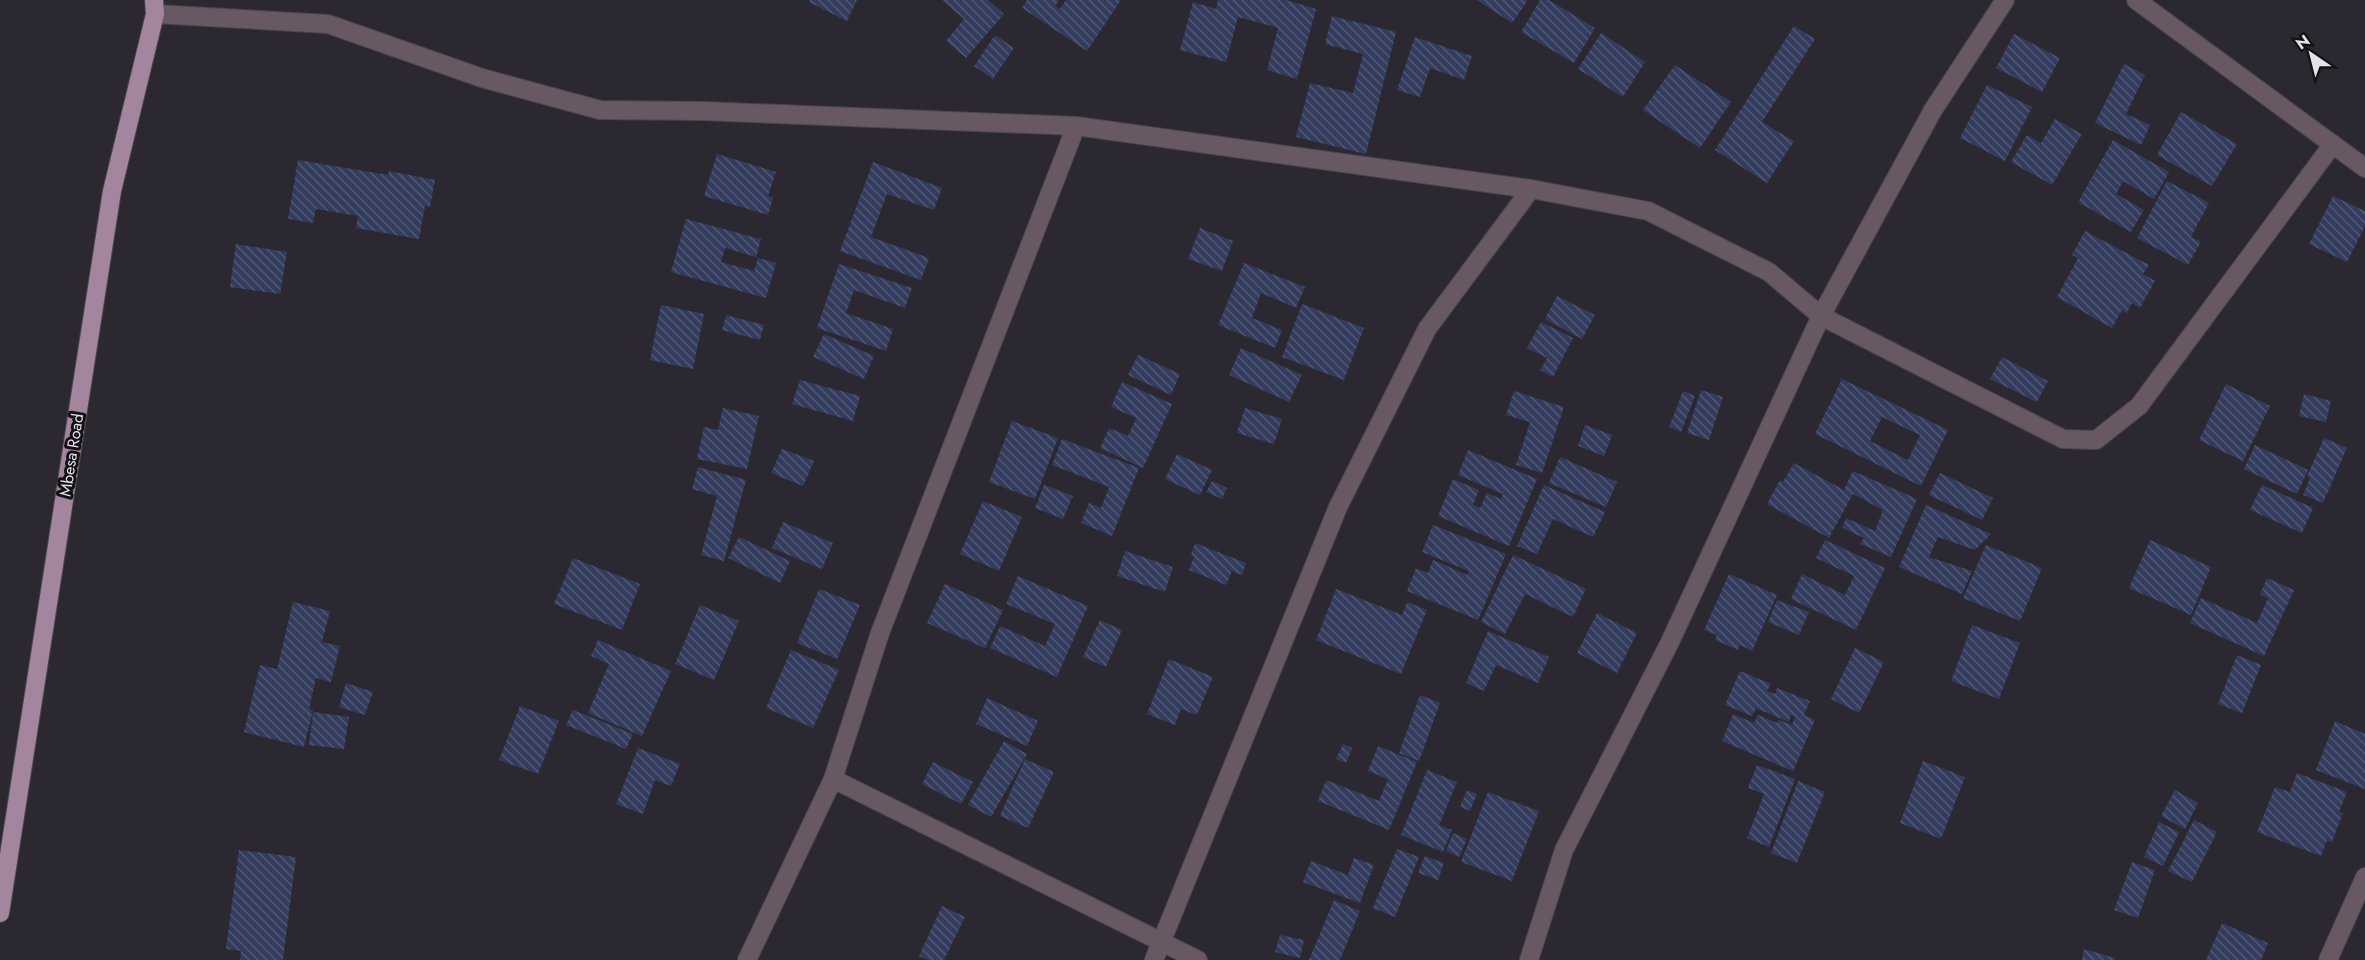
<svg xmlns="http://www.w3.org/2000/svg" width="2365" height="960" font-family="Jost,sans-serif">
	<defs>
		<pattern id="building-back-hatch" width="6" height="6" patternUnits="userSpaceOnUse" patternTransform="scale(1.5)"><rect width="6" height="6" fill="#343c5e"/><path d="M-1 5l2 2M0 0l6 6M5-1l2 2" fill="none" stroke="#515875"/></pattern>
	</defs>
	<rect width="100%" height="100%" fill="#2b2831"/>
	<path fill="url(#building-back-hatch)" fill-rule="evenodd" d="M810,0h47l-10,21 -38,-19z
		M942,0h46l16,14 -38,44 -20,-17 18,-22z
		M1027,0h32l-4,6 5,3 6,-9h55l-34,51 -65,-43z
		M1218,0h68l30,9 -19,70 -30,-9 11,-42 -40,-11 -12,45 -46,-12 13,-48 23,7z
		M1477,0h51l-16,23z
		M1540,0h9l46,28 -21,35 -53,-31z
		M1332,16l64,16 -30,122 -70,-17 14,-54 43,10 10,-39 -38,-10z
		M1794,26l21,13 -53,83 32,19 -27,42 -52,-33z
		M1601,33l44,29 -22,35 -45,-28z
		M2014,34l46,24 -18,34 -46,-24z
		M995,35l19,13 -21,31 -19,-13z
		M1415,37l57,19 -8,24 -34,-12 -10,29 -23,-7z
		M2124,64l21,11 -19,39 24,11 -9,20 -46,-22z
		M1675,65l56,37 -31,46 -57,-38z
		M1987,85l45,22 -27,54 -45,-23z
		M2181,112l56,32 -25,42 -55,-31z
		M2055,119l27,15 -30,51 -41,-23 16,-27 14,8z
		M2113,140l56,32 -15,27 -31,-18 -7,13 28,16 -13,22 -53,-30z
		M717,154l59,18 -8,24 5,2 -5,17 -64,-19z
		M298,160l90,15 1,-4 46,9 -5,27 -5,-1 -6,33 -63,-11 2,-12 -42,-7 -3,14 -25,-4z
		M873,162l69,26 -8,22 -47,-16 -16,43 58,21 -8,22 -81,-29z
		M2167,181l42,22 -18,34 10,5 -13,23 -51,-27z
		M2333,196l32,15v15l-18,36 -38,-18z
		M686,219l75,20 -5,18 -31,-9 -4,14 33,9 4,-13 18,5 -10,35 -95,-26z
		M1200,228l33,13 -11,30 -34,-12z
		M2085,231l64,34 -6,9 12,7 -15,27 -8,-5 -5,10 -5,-3 -10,18 -55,-31 21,-39 -6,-3z
		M236,244l51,8 -7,42 -50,-7z
		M1244,263l61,24 -9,21 -35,-15 -9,25 30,12 -7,18 -57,-23z
		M839,264l73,24 -7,20 -51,-18 -8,23 47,16 -7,22 -69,-23z
		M1557,296l38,19 -13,24 -37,-20z
		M1302,304l62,24 -20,52 -62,-23z
		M661,305l43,9 -11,55 -43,-9z
		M726,315l38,10 -4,15 -38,-10z
		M1541,322l32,16 -20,39 -13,-7 7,-12 -20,-10z
		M824,334l50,22 -10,23 -51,-22z
		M1241,348l61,27 -13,27 -60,-27z
		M1138,355l42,19 -9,21 -43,-20z
		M2002,357l46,24 -11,21 -47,-23z
		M1842,379l106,51 -27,56 -106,-52zM1882,417l38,18 -12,25 -38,-19z
		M800,380l60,16 -7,25 -61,-17z
		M1122,382l50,22 -29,64 -43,-20 9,-20 19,8 8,-18 -25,-11z
		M2226,384l44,22 -27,55 -44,-21z
		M1701,390l22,7 -14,43 -22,-7z
		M1514,391l50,16 -22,66 -26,-8 14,-43 -24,-7z
		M1683,391l12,5 -14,36 -12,-5z
		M2304,394l27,7 -5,21 -27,-6z
		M723,408l36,8 -12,53 -50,-10 7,-32 14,3z
		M1245,408l37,11 -8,25 -37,-11z
		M1012,421l46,17 -23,61 -46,-17z
		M1585,425l27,10 -8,21 -26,-10z
		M2324,438l23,10 -24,55 -20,-8 7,-17 -3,-2z
		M1062,439l77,29 -27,68 -31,-13 8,-20 12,5 8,-21 -57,-22z
		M2255,445l53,25 -11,24 -53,-25z
		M782,449l32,12 -11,25 -32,-13z
		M1468,450l69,29 -28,67 -71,-30 15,-37 26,11 -6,15 7,3 7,-15 14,6 2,-5 -45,-19z
		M1177,454l35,16 -12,25 -35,-16z
		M1560,457l57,25 -11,25 -57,-24z
		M1794,463l50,27 9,-19 64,28 -26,58 -31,-13 4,-6 -22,-10 4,-10 29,13 8,-21 -30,-16 -24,44 -62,-34 13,-24 3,2z
		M698,467l48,13 -22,81 -23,-6 16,-59 -25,-7z
		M1940,473l53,25 -11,22 -53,-25z
		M1212,481l15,7 -5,11 -16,-7z
		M1044,485l29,11 -10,23 -28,-11z
		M1544,485l61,27 -12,25 -40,-18 -16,35 -20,-8z
		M2262,485l51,23 -11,25 -52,-23z
		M983,501l39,16 -23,54 -39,-17z
		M1926,505l65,29 -16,16 -37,-13 -9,20 43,14 -10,23 -63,-27z
		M783,522l50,21 -11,26 -50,-21z
		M1433,525l73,29 -28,66 -71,-29 9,-23 12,5 5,-13 34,15 2,-4 -47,-19z
		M739,537l51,24 -10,22 -52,-25z
		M1825,540l60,28 -29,62 -65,-31 11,-25 43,21 9,-19 -38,-18z
		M2150,540l61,27 -20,48 -62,-27z
		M1195,543l51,20 -4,12 -10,-4 -6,14 -37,-15 5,-13 -3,-2z
		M1986,545l56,23 -22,53 -57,-23z
		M1125,551l48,16 -8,25 -48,-16z
		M1513,555l73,34 -13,28 -48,-23 -20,40 -24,-12z
		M573,558l67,26 -18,46 -68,-26z
		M1729,574l48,21 -25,56 -12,-6 -2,5 -23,-10 2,-5 -13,-5z
		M1018,576l70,30 -31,71 -67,-29 10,-22 45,20 10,-22 -49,-20z
		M2267,578l27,12 -30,66 -74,-33 11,-25 56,25 11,-25 -8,-3z
		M945,584l58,26 -18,38 -58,-25z
		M819,589l41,16 -23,54 -40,-16z
		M1336,589l66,26 5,-13 20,8 -26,64 -85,-34z
		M1777,600l32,12 -10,23 -31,-13z
		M293,602l37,9 -8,31 18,4 -9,36 -15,-4 -7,31 4,1 -9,37 -60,-15 16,-67 17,4z
		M700,605l39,16 -25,59 -39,-16z
		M1597,613l40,20 -20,40 -40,-20z
		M1100,620l22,10 -16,37 -23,-10z
		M1972,625l48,18 -21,56 -48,-18z
		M1488,631l61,26 -11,26 -42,-18 -12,26 -18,-8z
		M598,640l73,31 -29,65 -54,-23 21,-49 -18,-8z
		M1855,648l29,14 -25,51 -28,-14z
		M791,650l48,20 -26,58 -47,-20z
		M2237,655l24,10 -19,48 -24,-9z
		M1169,659l44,18 -16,38 -16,-6 -6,16 -28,-11z
		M1740,671l31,13 -4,7 8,3 2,-6 33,13 -6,14 11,5 -22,51 -71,-30 11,-27 21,9 4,-8 19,8 2,-3 13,5 3,-8 -4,-2 -2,7 -33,-14 -4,8 -27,-11z
		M346,683l27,9 -8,23 -26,-8z
		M1420,695l20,8 -21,58 -20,-8z
		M987,698l51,23 -11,25 -51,-22z
		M520,706l39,15 -21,53 -39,-14z
		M573,710l60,24 -7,15 -60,-24z
		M313,712l36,5 -5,32 -35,-4z
		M2335,721l30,13v55l-49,-19z
		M1004,741l23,13 -36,63 -23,-12z
		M1343,744l9,4 -6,15 -10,-4z
		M1378,746l39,16 -28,68 -71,-29 8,-21 53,21 9,-22 -20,-8z
		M638,748l42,16 -9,22 -16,-6 -12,34 -27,-10z
		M1025,759l29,13 -26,56 -28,-12z
		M1923,761l42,16 -24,62 -41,-16z
		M933,762l40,20 -12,22 -39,-20z
		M1757,765l38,14 -26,68 -22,-9 17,-44 -16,-6z
		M1427,770l30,12 -18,43 13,5 -9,22 -42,-17z
		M2297,773l50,19 -8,20 4,1 -11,29 -5,-2 -6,16 -64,-24 18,-45 15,5z
		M1798,781l27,11 -28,71 -26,-10z
		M1467,790l10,4 -7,17 -10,-4z
		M2175,790l23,13 -13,26 -24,-13z
		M1488,792l51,19 -27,70 -51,-19z
		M2194,820l23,12 -25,50 -24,-11z
		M2159,822l20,10 -16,34 -19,-9z
		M1453,833l14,6 -8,18 -13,-6z
		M1397,849l22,8 -24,60 -22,-9z
		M239,850l57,7 -13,103h-43l1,-9 -15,-2z
		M1425,856l19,7 -6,17 -20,-7z
		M1354,858l20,7 -14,38 -57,-21 8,-21 37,14z
		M2132,862l23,8 -17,48 -24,-8z
		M1334,900l26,11 -20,49h-31z
		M942,906l23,11 -21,43h-16l-9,-4z
		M2222,923l46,20 -7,17h-55z
		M1280,935l24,5 -4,18 -25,-6z
		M2084,949l31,9 -1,2h-32z"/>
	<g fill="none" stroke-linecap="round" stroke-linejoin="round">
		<defs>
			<path id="minor" d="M2136,0l229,168
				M155,14l173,10 154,54 118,32 103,1 373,15 455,63 117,22 121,61 52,44 242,123 33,1 43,-34 194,-262
				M833,779l365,181
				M747,960l86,-181 47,-146 196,-507
				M1154,960l184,-453 89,-178 104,-140
				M1529,960l35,-110 106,-208 151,-326 112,-206 72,-110
				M2328,960l37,-83"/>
			<path id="major" d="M0,913l112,-722 43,-177 -1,-14"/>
		</defs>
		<use href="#minor" stroke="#49464e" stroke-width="20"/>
		<use href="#major" stroke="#49464e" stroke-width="20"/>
		<use href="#minor" stroke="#675864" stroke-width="18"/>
		<use href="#major" stroke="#a4859e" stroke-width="18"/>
	</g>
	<g text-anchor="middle" stroke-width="6" stroke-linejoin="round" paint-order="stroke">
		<g font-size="16" fill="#e5e2e8" stroke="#131116">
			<text transform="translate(71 455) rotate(-81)" y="6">Mbesa Road</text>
		</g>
	</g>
	<g transform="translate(2311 54) rotate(325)" stroke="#131116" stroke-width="4.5" paint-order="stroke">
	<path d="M0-4.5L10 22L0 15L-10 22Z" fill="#e5e2e8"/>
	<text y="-9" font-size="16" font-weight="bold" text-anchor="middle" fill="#e5e2e8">N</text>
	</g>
</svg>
